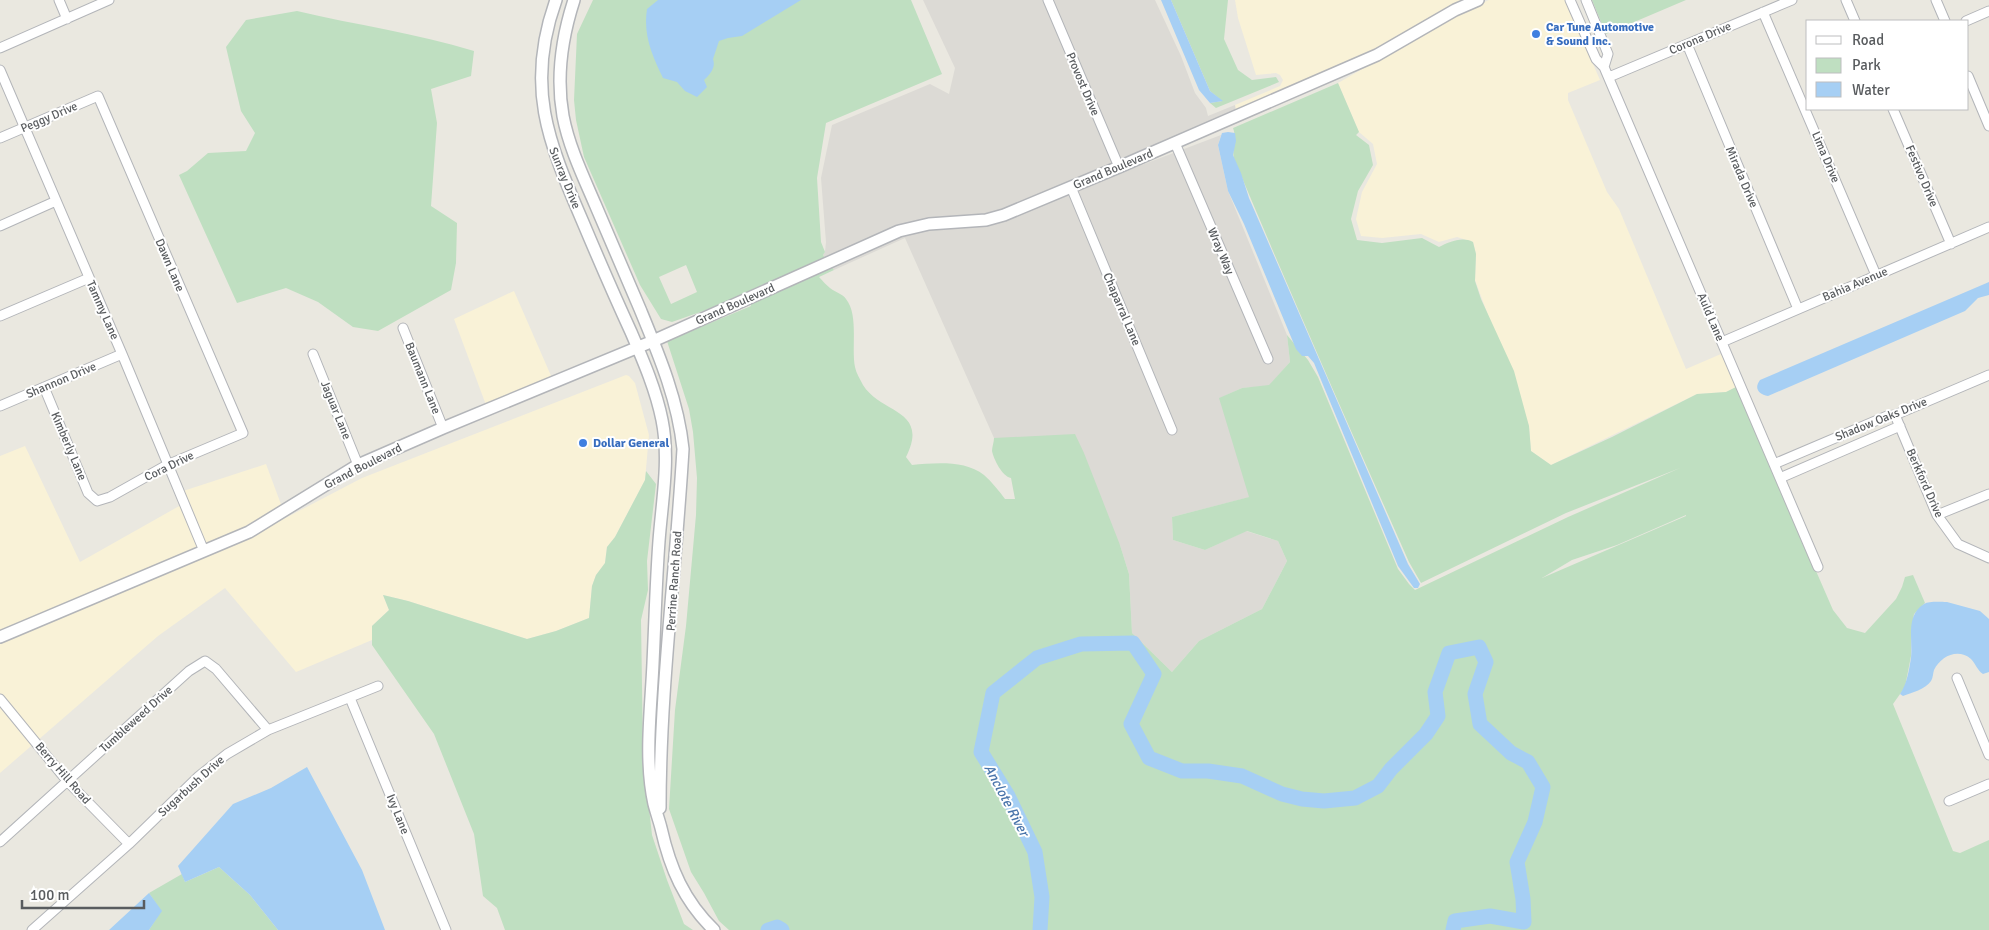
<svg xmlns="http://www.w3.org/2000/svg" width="1989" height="930" font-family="Signika,sans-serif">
	<rect width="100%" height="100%" fill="#eae8e0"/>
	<path fill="#f9f2d7" d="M1235,0h233l-93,51 -139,61 -1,-7 45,-19 3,-6 -3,-5 -4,-2 -20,2 -18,-57z
		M1489,0h76l35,80 -32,13v7l39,92 12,17 67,160 35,-15 15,33 -10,5 -29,2 -146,71 -20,-14 -2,-25 -54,-146 1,-26 -3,-12 -16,-5 -18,5 -18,-8 -39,4 -21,-2 -5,-17 6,-27 15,-28 -4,-20 -14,-12 -21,-49 120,-69z
		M514,291l38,87 -66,27 -32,-86z
		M626,375l3,1 6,7 14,52 -4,45 -30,57 -8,10 -2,16 -9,12 -4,11 -3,32 -33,13 -29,8 -119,-38 -25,-6 6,15 -17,16v14l-76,32 -71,-84 -67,48 -158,137v-132l251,-105 111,-58z
		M25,446l55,116 101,-57 -4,-12 89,-29 16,43 -35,21 -247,104v-176z"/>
	<path fill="#dcdad5" d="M923,0h232l26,56 14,37 11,15 2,8 27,-11 1,7 -234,99 -16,4 -58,5 -102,39 -3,-4 2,-3 1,-10 -5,-64 11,-53 98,-41 19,10 6,-26z
		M1221,135l-3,10 10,46 59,144 3,27 -21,24 -27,2 -22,10 30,99 -78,20 1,23 32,10 41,-19 32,10 9,20 -25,48 -63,32 -27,31 -40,-39 -3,-59 -9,-29 -126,-107 -89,-200 -71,32 -3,-4 69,-31 29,-7 37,-2 107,-35z"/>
	<path fill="#bfdfc1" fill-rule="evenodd" d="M593,0h318l31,74 -116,49 -9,55 4,64 4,10 -2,3 3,4 -79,36 -41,15 -34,12 -11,-3 -21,-34 -56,-128 -8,-37 -2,-20 3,-66zM686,265l11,27 -26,12 -12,-27z
		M1171,0h57l-4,39 14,31 14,10 24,-3 3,5 -63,26 -6,-5 12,-2 -12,-10z
		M1592,0h94l-80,34z
		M297,11c59,14 119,22 177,40l-3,25 -40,13 6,34 -6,83 26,17 -1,40 -5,27 -73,41 -25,-4 -35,-25 -32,-14 -49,15 -58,-128 8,-4 21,-18 38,-2 9,-18 -14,-22 -15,-64 20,-27z
		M1338,83l21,49 -3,3 13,10 4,20 -15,26 -7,28 6,21 25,3 40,-5 17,9c10,-5 23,-11 34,-5l3,12 -1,27 6,18 33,72 15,55 2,25 20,14 61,-28 85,-43 29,-2 10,-5 97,223 14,18 18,5 31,-34 6,-12 3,-10 8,-2 12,28 -11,11 -3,20v22l-6,31 -12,17 60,147 7,2 29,-13v90h-1260l-10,-9 -15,-28 -13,-21 -22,-63 6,-99 11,-84 10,-111 1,-37 -4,-46 -4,-23 -22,-68 84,-35 -1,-4 81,-36 3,4 -15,7c4,4 7,8 11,11 5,4 13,6 16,11 13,16 5,49 9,68 1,6 5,12 8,18 18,29 67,24 43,72l6,8c23,-2 53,-5 72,10 8,7 15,16 21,24h10l-4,-21c-9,-2 -17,-18 -19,-27 0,-4 2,-9 2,-13l81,-4 9,19 36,92 9,29 3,59 40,39 27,-31 63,-32 25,-48 -9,-20 -31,-10 -42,19 -32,-10 -1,-23 77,-20 -30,-99 23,-10 27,-3 21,-23 -3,-27 21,25 10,17 80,192 11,15 6,6 153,-73 112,-49 -114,45 -145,70 -12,-21c-59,-133 -118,-267 -174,-401 -5,-11 3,-20 -2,-33zM1686,515v1l-144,62 30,-18 45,-15z
		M646,471l10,13 -9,77 1,29 -7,30 2,133 9,82 15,45 17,44 9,6h-188l-8,-22 -14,-12 -9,-62 -40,-100 -62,-89v-19l17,-16 -6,-15 25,6 119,38 29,-8 33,-13 3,-32 4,-11 9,-12 2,-16 8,-10 30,-57z
		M219,867l31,28 28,35h-129l12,-19 -12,-18 33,-19 3,8z"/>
	<path fill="#a6cff4" d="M658,0h143l-59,36 -14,2 -9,3 -6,18c3,9 -3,15 -9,21l3,7 -10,10 -12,-6 -8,-9 -14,-4c-11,-23 -20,-43 -16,-69z
		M1161,0h10l39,91 13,10 -13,2 -11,-13z
		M1228,132l7,1 1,8 -3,14 8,18 8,25 159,366 12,20 -2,4h-4l-16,-22 -84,-203 -6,-7h-6l-6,-7 -52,-125 -16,-33 -10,-46 4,-12z
		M1989,282v13l-11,3 -13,13 -197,85c-10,-2 -14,-8 -8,-16z
		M1947,602l33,9 9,8v53l-6,2c-6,-4 -7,-10 -12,-15 -13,-11 -30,-3 -37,11 -1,3 -1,8 -3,11 -5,8 -20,12 -28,15l-3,-2c7,-10 9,-24 11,-36 2,-18 -6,-42 13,-54 5,-3 16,-2 23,-2z
		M307,767l55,103 23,60h-107l-28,-35 -31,-28 -34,15 -7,-16 55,-62 38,-16z
		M149,893l13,18 -13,19h-40z"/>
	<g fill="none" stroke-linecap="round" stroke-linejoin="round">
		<path stroke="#a6cff4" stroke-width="15" d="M768,930l9,-3 5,3
			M1040,930l2,-33 -7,-45 -27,-56 -27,-44 12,-59 44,-35 44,-14 52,-1 21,31 -23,50 18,34 33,13h26l34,5 40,18 20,5 22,2 31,-3 23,-12 13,-17 35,-35 12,-18 -3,-24 14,-39 30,-6 7,15 -11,32 5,30 31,29 17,9 15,25 -8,35 -18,40 6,37 1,23 -34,-6 -35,5 -2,9"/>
		<defs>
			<path id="minor" d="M59,0l8,19
				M1048,0l71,167
				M1570,0l26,59 8,8 214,500
				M1586,0l22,54 -4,13
				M1846,0l9,21
				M1936,0l9,21
				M1763,12l113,263
				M1966,21l23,-10
				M1687,44l111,265
				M0,48l109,-48
				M0,70l122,284 82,197
				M1968,76l21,50
				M1609,77l183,-77
				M1893,109l58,135
				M0,138l98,-42 145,337 -76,32 -57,32 -13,4 -9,-8 -44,-106
				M1175,143l93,216
				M1071,187l101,243
				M0,226l56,-25
				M0,316l89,-38
				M403,328l40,100
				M1722,342l267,-115
				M313,354l45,111
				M0,406l122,-52
				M1895,415l42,100 21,29 31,14
				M1774,464l113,-48 8,-1 94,-40
				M1780,478l120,-52
				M1937,515l52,-21
				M1957,678l32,77
				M350,698l96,232
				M0,699l68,83 61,62
				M1949,801l40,-17
				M0,842l189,-171 16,-10 11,8 52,61
				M32,930l97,-86 70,-68 28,-22 41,-24 110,-44"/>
			<path id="tertiary" d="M556,0c-31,86 -8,141 26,220 16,38 32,75 49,112 12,28 25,58 31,88 8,39 0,81 -3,121 -3,41 -4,81 -6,122 -2,46 -9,96 1,141 2,8 5,16 7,24 9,40 23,73 53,102
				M574,0c-12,37 -18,77 -11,116 6,31 20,60 32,88 15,35 30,70 45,105 19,46 38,91 43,140 -7,120 -23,240 -23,359
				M0,637l249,-105 109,-67 85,-37 210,-87 246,-110 30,-7 57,-4 18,-5 115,-48 258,-112 78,-45 23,-10"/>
		</defs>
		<use href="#minor" stroke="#b3b5b9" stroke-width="11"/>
		<use href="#tertiary" stroke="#b3b5b9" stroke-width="14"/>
		<use href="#minor" stroke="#fff" stroke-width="9"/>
		<use href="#tertiary" stroke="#fff" stroke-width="11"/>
	</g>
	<g fill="#3f7fe0" stroke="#fff" stroke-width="2">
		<circle cx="1536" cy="34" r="5"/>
		<circle cx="583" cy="443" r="5"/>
	</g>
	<g text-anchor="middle" stroke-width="4" stroke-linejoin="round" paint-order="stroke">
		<g font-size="12" font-weight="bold" fill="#366cbe" stroke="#fff" text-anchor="start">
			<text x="1546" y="31">Car Tune Automotive<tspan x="1546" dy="14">&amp; Sound Inc.</tspan></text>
			<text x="593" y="447">Dollar General</text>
		</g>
		<g font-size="12" fill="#595c5f" stroke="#fff">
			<text transform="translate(1700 38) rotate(-23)" y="4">Corona Drive</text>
			<text transform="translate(1083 84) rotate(67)" y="4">Provost Drive</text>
			<text transform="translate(49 117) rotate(-23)" y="4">Peggy Drive</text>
			<text transform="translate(1826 157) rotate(67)" y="4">Lima Drive</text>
			<text transform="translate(1113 169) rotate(-23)" y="4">Grand Boulevard</text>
			<text transform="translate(1922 176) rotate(67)" y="4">Festivo Drive</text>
			<text transform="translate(1742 177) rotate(67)" y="4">Mirada Drive</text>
			<text transform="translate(565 178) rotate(68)" y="4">Sunray Drive</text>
			<text transform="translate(1221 251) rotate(67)" y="4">Wray Way</text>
			<text transform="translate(170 265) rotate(67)" y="4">Dawn Lane</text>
			<text transform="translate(1855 284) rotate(-23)" y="4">Bahia Avenue</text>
			<text transform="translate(735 304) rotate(-24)" y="4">Grand Boulevard</text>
			<text transform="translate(1122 309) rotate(67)" y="4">Chaparral Lane</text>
			<text transform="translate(103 310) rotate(66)" y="4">Tammy Lane</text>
			<text transform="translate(1711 317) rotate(67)" y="4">Auld Lane</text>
			<text transform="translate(423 378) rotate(68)" y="4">Baumann Lane</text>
			<text transform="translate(61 380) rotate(-23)" y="4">Shannon Drive</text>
			<text transform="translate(336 410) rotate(68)" y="4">Jaguar Lane</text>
			<text transform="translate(1881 419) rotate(-22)" y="4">Shadow Oaks Drive</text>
			<text transform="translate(69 446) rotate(67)" y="4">Kimberly Lane</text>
			<text transform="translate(169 466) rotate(-26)" y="4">Cora Drive</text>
			<text transform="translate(363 466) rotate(-27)" y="4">Grand Boulevard</text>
			<text transform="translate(1925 483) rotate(66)" y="4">Berkford Drive</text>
			<text transform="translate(674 581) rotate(-86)" y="4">Perrine Ranch Road</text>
			<text transform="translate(136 719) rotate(-42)" y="4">Tumbleweed Drive</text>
			<text transform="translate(63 773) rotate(49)" y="4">Berry Hill Road</text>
			<text transform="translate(191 786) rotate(-42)" y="4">Sugarbush Drive</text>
			<text transform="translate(398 814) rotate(68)" y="4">Ivy Lane</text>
		</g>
		<g font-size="14" font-style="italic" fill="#4a75ab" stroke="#fff">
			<text transform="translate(1007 800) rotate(62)" y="5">Anclote River</text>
		</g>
	</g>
	<rect x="1806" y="20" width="162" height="90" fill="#ffffff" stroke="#bdbebf"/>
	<rect x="1816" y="36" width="25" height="8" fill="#ffffff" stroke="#bdbebf"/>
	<text x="1852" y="45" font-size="15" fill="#595c5f">Road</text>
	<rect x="1816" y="58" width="25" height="15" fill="#bfdfc1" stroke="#bdbebf"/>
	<text x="1852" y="70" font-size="15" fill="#595c5f">Park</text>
	<rect x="1816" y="82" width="25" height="15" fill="#a6cff4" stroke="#bdbebf"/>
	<text x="1852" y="95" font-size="15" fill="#595c5f">Water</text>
	<path d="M22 900v8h122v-8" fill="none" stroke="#595c5f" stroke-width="2.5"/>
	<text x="30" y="900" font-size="15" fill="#595c5f" stroke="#ffffff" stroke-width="4" paint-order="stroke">100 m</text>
</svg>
